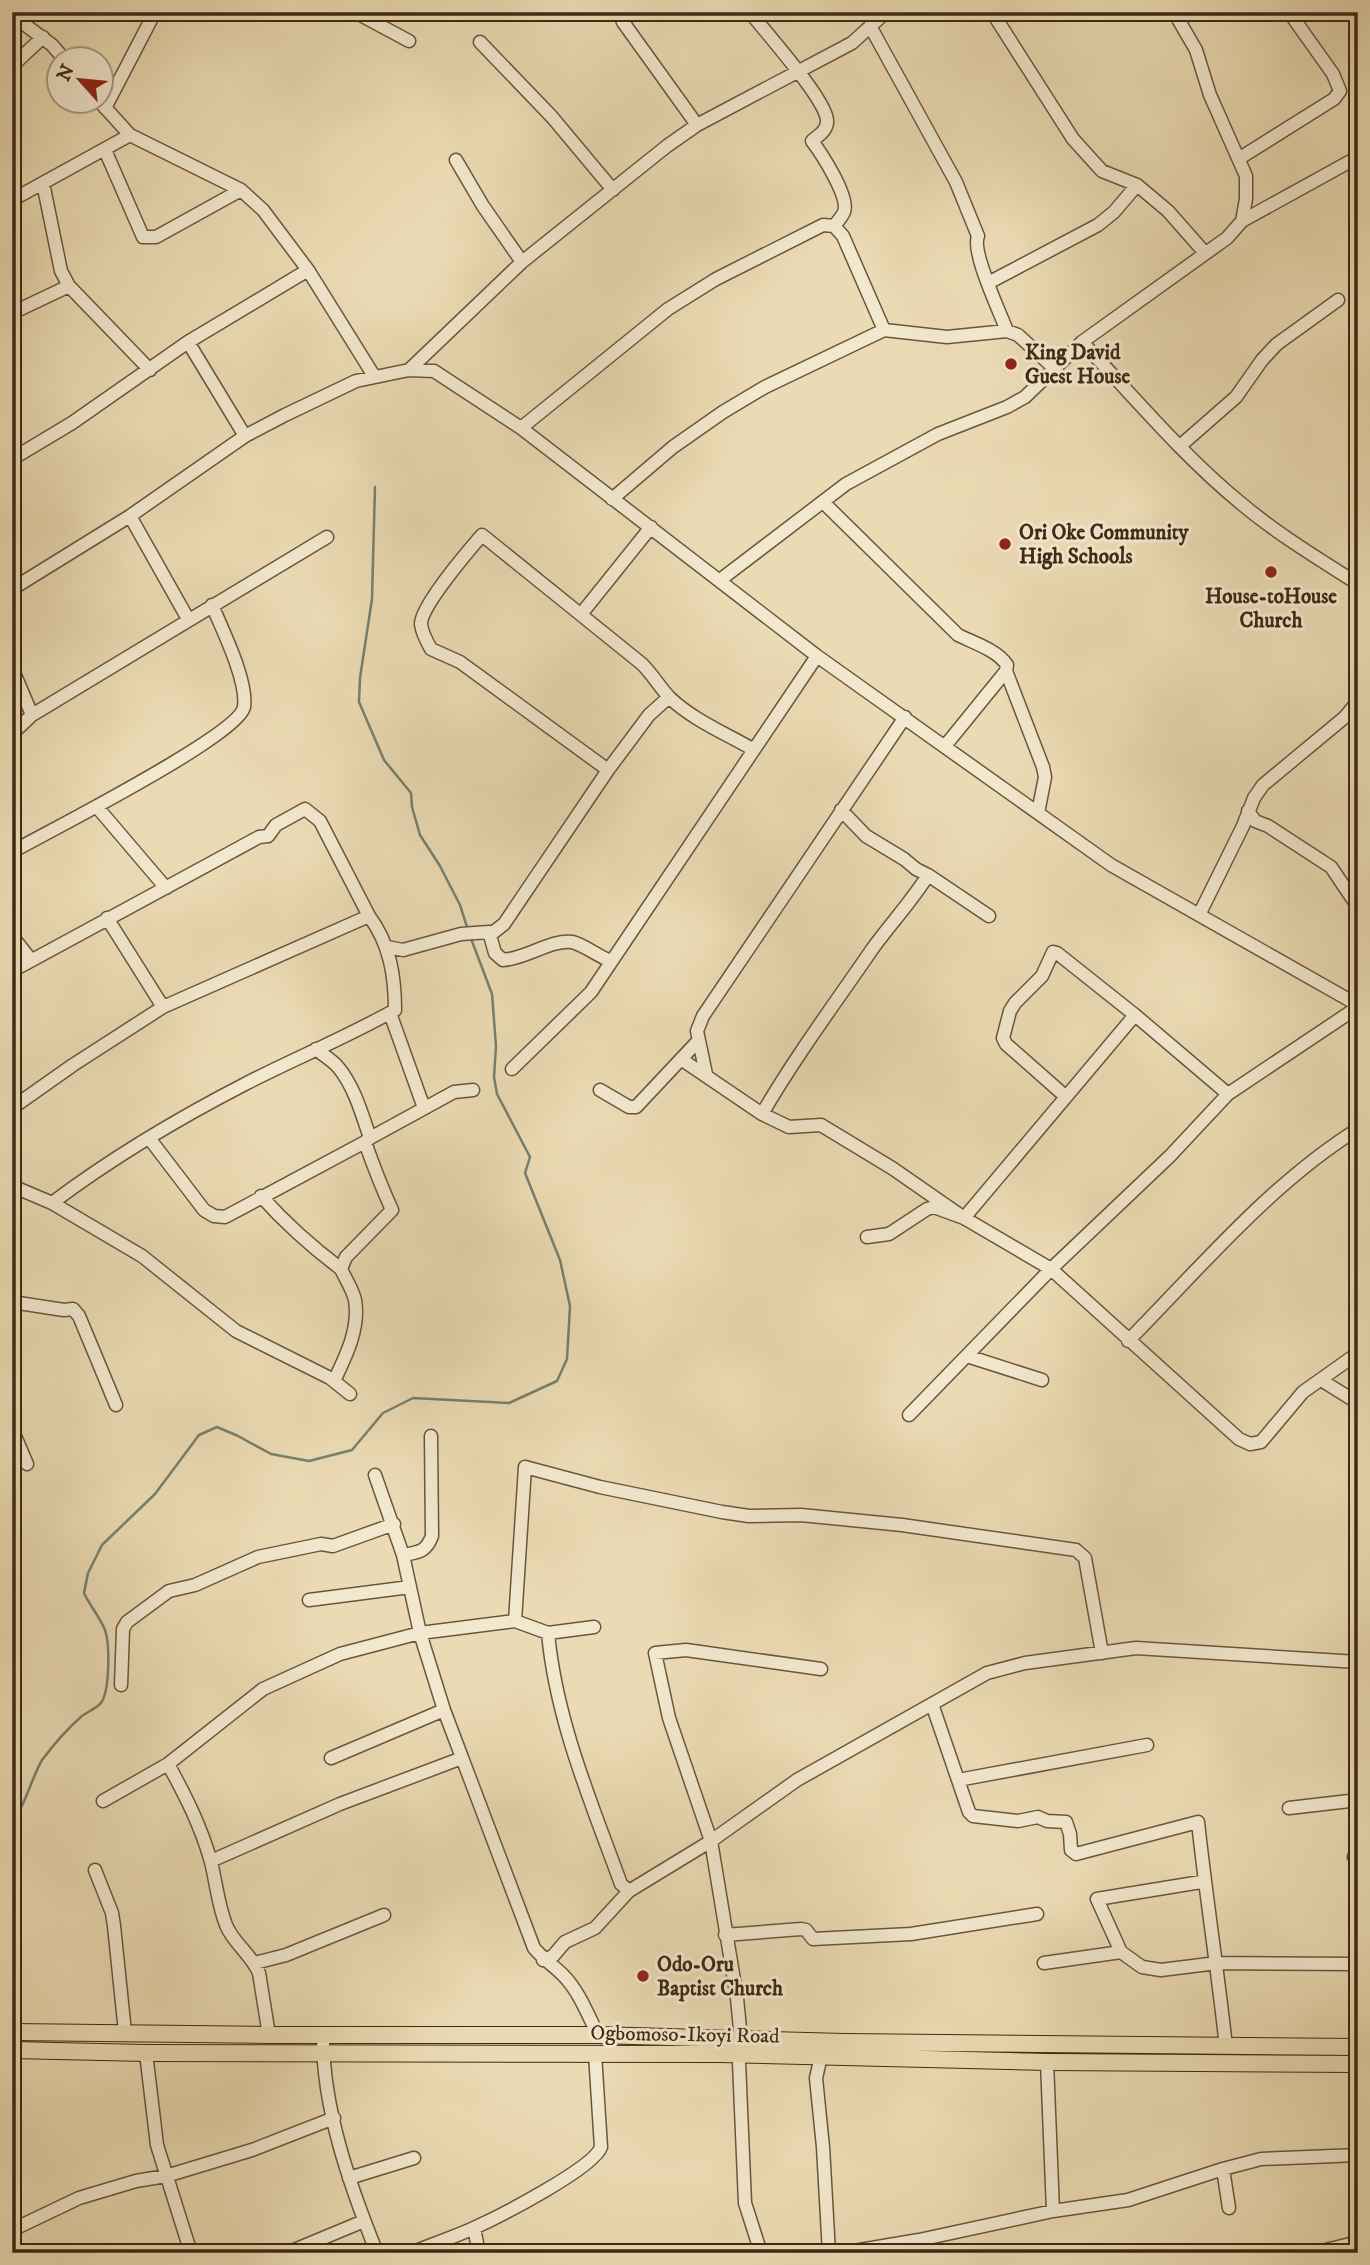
<svg xmlns="http://www.w3.org/2000/svg" width="1370" height="2265" font-family="'IM FELL DW Pica',serif">
	<rect width="100%" height="100%" fill="#ebdbb4"/>
	<filter id="stains"><feTurbulence type="fractalNoise" baseFrequency=".00286" numOctaves="4"/><feColorMatrix values="0 0 0 0 .2 0 0 0 0 .09 0 0 0 0 .02 0 0 0 .5 -.17"/></filter>
	<radialGradient id="worn" r=".72"><stop offset=".6" stop-color="#630" stop-opacity="0"/><stop offset="1" stop-color="#630" stop-opacity=".3"/></radialGradient>
	<g fill="none" stroke-linecap="round" stroke-linejoin="round">
		<path stroke="#748170" stroke-width="2.5" d="M375,487l-3,112 -12,79 -1,24 25,58 27,33 1,14 8,28 20,31 20,39 8,25
			M12,1823c9,-8 21,-48 30,-63 12,-16 25,-31 40,-44 5,-4 13,-7 18,-12 10,-10 10,-60 5,-74 -5,-13 -15,-24 -21,-37l4,-20 14,-28 53,-51 44,-59 18,-8 21,9 33,18 38,7 43,-11 31,-37 30,-15 96,5 48,-22 10,-22 3,-53 -10,-46 -35,-87 5,-16 -33,-63 -3,-17 2,-31 -4,-52 -22,-58"/>
		<defs>
			<path id="minor" d="M355,12l54,29
				M619,12l4,10 74,103
				M750,12c16,21 75,86 77,108 1,10 -8,15 -15,21 9,12 38,56 32,71 -2,5 -7,10 -10,14
				M992,12l81,127 29,32 35,14 31,26 37,42
				M1174,12l22,38 14,45 36,81v23l-4,22
				M12,15l40,30 13,15
				M870,26l86,156 22,54c-7,16 22,76 29,95
				M480,42l72,75 61,73
				M12,66l31,-29
				M100,102l30,33 111,55 22,20 45,60 66,106
				M105,108l50,-96
				M105,150l38,87h13l85,-47
				M1240,158l94,-59 6,-8 -7,-17 -44,-62
				M456,160l27,46 39,56
				M43,183l18,88 8,15 81,84
				M12,200l118,-65
				M988,283l110,-58 16,-13 23,-27
				M12,313l57,-27
				M188,342l57,94
				M1082,342c52,55 102,115 161,163 36,30 76,54 115,79
				M409,370l113,-108 145,-116 30,-21 155,-82 34,-31
				M521,428l147,-119 48,-30 107,-54 11,1 9,10 41,94
				M1180,446l56,-49 26,-37 15,-16 61,-44
				M12,459l60,-36 116,-81 120,-72
				M612,499l61,-52 50,-35 42,-25 119,-57 63,7 60,-6 11,4 36,33
				M823,502l135,133c16,8 39,15 49,30l-1,6 -61,75
				M130,516l58,103
				M720,580l126,-96 92,-50 69,-27 18,-10 57,-55 145,-104 15,-17 116,-64
				M12,589l118,-73 115,-80 40,-21 71,-34 53,-11 25,1 87,57 296,228 294,209 247,140
				M582,613l69,-86
				M12,668l20,47
				M1006,671l37,96 2,10 -7,36
				M12,734l20,-19 295,-178
				M608,770l-148,-108 -29,-13c-4,-7 -9,-16 -10,-25 0,-18 48,-74 61,-89l160,129c11,11 19,25 28,34 23,22 57,36 84,52
				M97,807l69,81
				M841,810l25,26 38,23 12,10 12,6 61,41
				M1248,811l7,10 13,5 63,41 27,40
				M12,852c35,-20 226,-116 232,-145 4,-26 -22,-78 -32,-102
				M1199,915l44,-89 11,-28 9,-13 82,-68 13,-16
				M107,918l56,89
				M490,935l14,-11 104,-154 41,-55 20,-18
				M12,936l19,24
				M387,947l16,3 58,-16 28,-2 6,21 8,7c22,-1 49,-21 69,-18 11,2 27,15 39,19
				M12,971l247,-134 9,-1 8,-11 29,-16 15,12 49,95
				M390,1013l34,95
				M681,1059l81,55 27,13 32,-2 71,43 72,50 87,51 188,170 11,5 11,-2 42,-50 55,-39
				M512,1069l79,-77 226,-336
				M706,1074l-9,-43 6,-15 202,-299
				M600,1090l29,17h7l62,-66
				M1065,1096l-59,-52 -3,-6 7,-27 5,-8 27,-27 11,-24 4,1 78,62 93,79
				M12,1108l61,-43 90,-58 206,-91c21,28 26,60 26,94 -48,27 -99,48 -148,73 -68,35 -134,74 -195,120
				M762,1114c33,-57 74,-112 111,-166 18,-25 39,-47 55,-73
				M149,1138l55,72 10,6 11,1 140,-75
				M370,1138l84,-46 19,-2
				M12,1186l40,17 90,53 94,75 94,47 20,16
				M261,1196c24,27 51,51 80,73l5,-12 46,-47c-10,-22 -19,-45 -27,-68l5,-4c-8,-24 -16,-52 -32,-71 -6,-7 -15,-12 -22,-18
				M867,1237l22,-3 38,-25 7,-2 30,11 171,-203
				M12,1302l52,8 9,-1 6,7 37,89
				M1128,1341c71,-72 143,-158 230,-212
				M967,1356l75,24
				M1321,1380l37,23
				M334,1381c12,-25 26,-53 21,-81 -2,-10 -10,-22 -14,-31
				M909,1415l142,-146 119,-113 58,-62 130,-87
				M12,1429l15,35
				M375,1475l28,80 17,78 24,77 90,238c9,11 19,17 29,27 16,16 25,40 35,60
				M403,1555c16,-3 23,-3 29,-19l-1,-100
				M309,1600l101,-13
				M515,1621l10,-154 75,20 122,25 27,4 52,-1 101,10 174,25 9,8 17,95
				M548,1633c8,87 43,169 73,251l8,7 82,-50 86,-61 190,-107 38,-10 111,-15 222,14
				M121,1685l2,-56 4,-7 42,-31 26,-6 63,-28 63,-13 12,2 61,-22
				M932,1704l37,108 4,4 45,5 20,-4 9,4 19,1 4,12 1,16 5,4 122,-32c8,75 20,150 28,225
				M331,1758l113,-48
				M168,1764c17,31 33,62 43,98 5,20 7,43 15,63 7,18 26,30 33,48l10,62
				M958,1780l189,-35
				M103,1801l65,-37 95,-75 77,-35 80,-21 95,-12 33,12 46,-6
				M1289,1808l69,-8
				M1354,1857l4,1
				M211,1861l129,-57 122,-46
				M95,1870l17,43 2,13 11,106
				M1204,1883l-3,-1 -104,17 24,53 21,15 19,3 56,-7 141,1
				M725,1935l76,-6 5,1 7,9 98,-5 126,-20
				M543,1960l10,-4 12,-14 30,-14 34,-37
				M255,1963l31,-8 98,-40
				M1044,1963l77,-11
				M323,2034c-1,73 27,152 54,219
				M741,2039l-4,-41 -26,-157 -42,-123 -14,-65 31,-3 135,19
				M146,2053l11,92 34,108
				M743,2055l-4,7 6,141 16,50
				M821,2056l-5,22 7,69 6,106
				M1047,2062l6,149
				M1223,2169l6,39
				M349,2178l65,-20
				M474,2228l5,25
				M12,2230l67,-32 57,-17 30,-5 86,-26 82,-32
				M287,2253l77,-32
				M411,2253c21,-9 44,-16 65,-26 24,-11 118,-59 125,-80l-6,-93
				M842,2253l77,-13 134,-29 75,-11 95,-31 38,-10 97,-4
				M1314,2253l44,-11"/>
			<path id="major" d="M12,2032l257,3h329l246,7 514,5
				M12,2050l134,3 574,1 327,8 311,2"/>
		</defs>
		<use href="#minor" stroke="#6a563d" stroke-width="15"/>
		<use href="#major" stroke="#3f2915" stroke-width="18"/>
		<use href="#minor" stroke="#f2e8ce" stroke-width="12"/>
		<use href="#major" stroke="#ebdbb4" stroke-width="16"/>
	</g>
	<g fill="#8f2418" stroke="#f2e8ce" stroke-width="2.5">
		<circle cx="1011" cy="364" r="7"/>
		<circle cx="1005" cy="544" r="7"/>
		<circle cx="1271" cy="572" r="7"/>
		<circle cx="643" cy="1976" r="7"/>
	</g>
	<g text-anchor="middle" stroke-width="6" stroke-linejoin="round" paint-order="stroke">
		<g font-size="21" font-weight="bold" fill="#3f2915" stroke="#f2e8ce" text-anchor="start">
			<text x="1025" y="359">King David<tspan x="1025" dy="24">Guest House</tspan></text>
			<text x="1019" y="539">Ori Oke Community<tspan x="1019" dy="24">High Schools</tspan></text>
			<text x="1271" y="603" text-anchor="middle">House-toHouse<tspan x="1271" dy="24">Church</tspan></text>
			<text x="657" y="1971">Odo-Oru<tspan x="657" dy="24">Baptist Church</tspan></text>
		</g>
		<g font-size="21" fill="#3f2915" stroke="#f2e8ce">
			<text transform="translate(685 2034) rotate(1)" y="7">Ogbomoso-Ikoyi Road</text>
		</g>
	</g>
	<rect width="1370" height="2265" fill="none" stroke="#ebdbb4" stroke-width="42"/>
	<rect x="14" y="14" width="1342" height="2237" fill="none" stroke="#3f2915" stroke-width="3.5"/>
	<rect x="21" y="21" width="1328" height="2223" fill="none" stroke="#3f2915" stroke-width="2"/>
	<g transform="translate(80 80) rotate(297)"><circle r="33" fill="#f2e8ce" stroke="#aa9c84" stroke-width="2"/>
	<path d="M0-5L12 26L0 18L-12 26Z" fill="#8f2418"/>
	<text y="-10" font-size="19" font-weight="bold" text-anchor="middle" fill="#3f2915">N</text>
	</g>
	<rect width="100%" height="100%" filter="url(#stains)"/>
	<rect width="100%" height="100%" fill="url(#worn)"/>
</svg>
